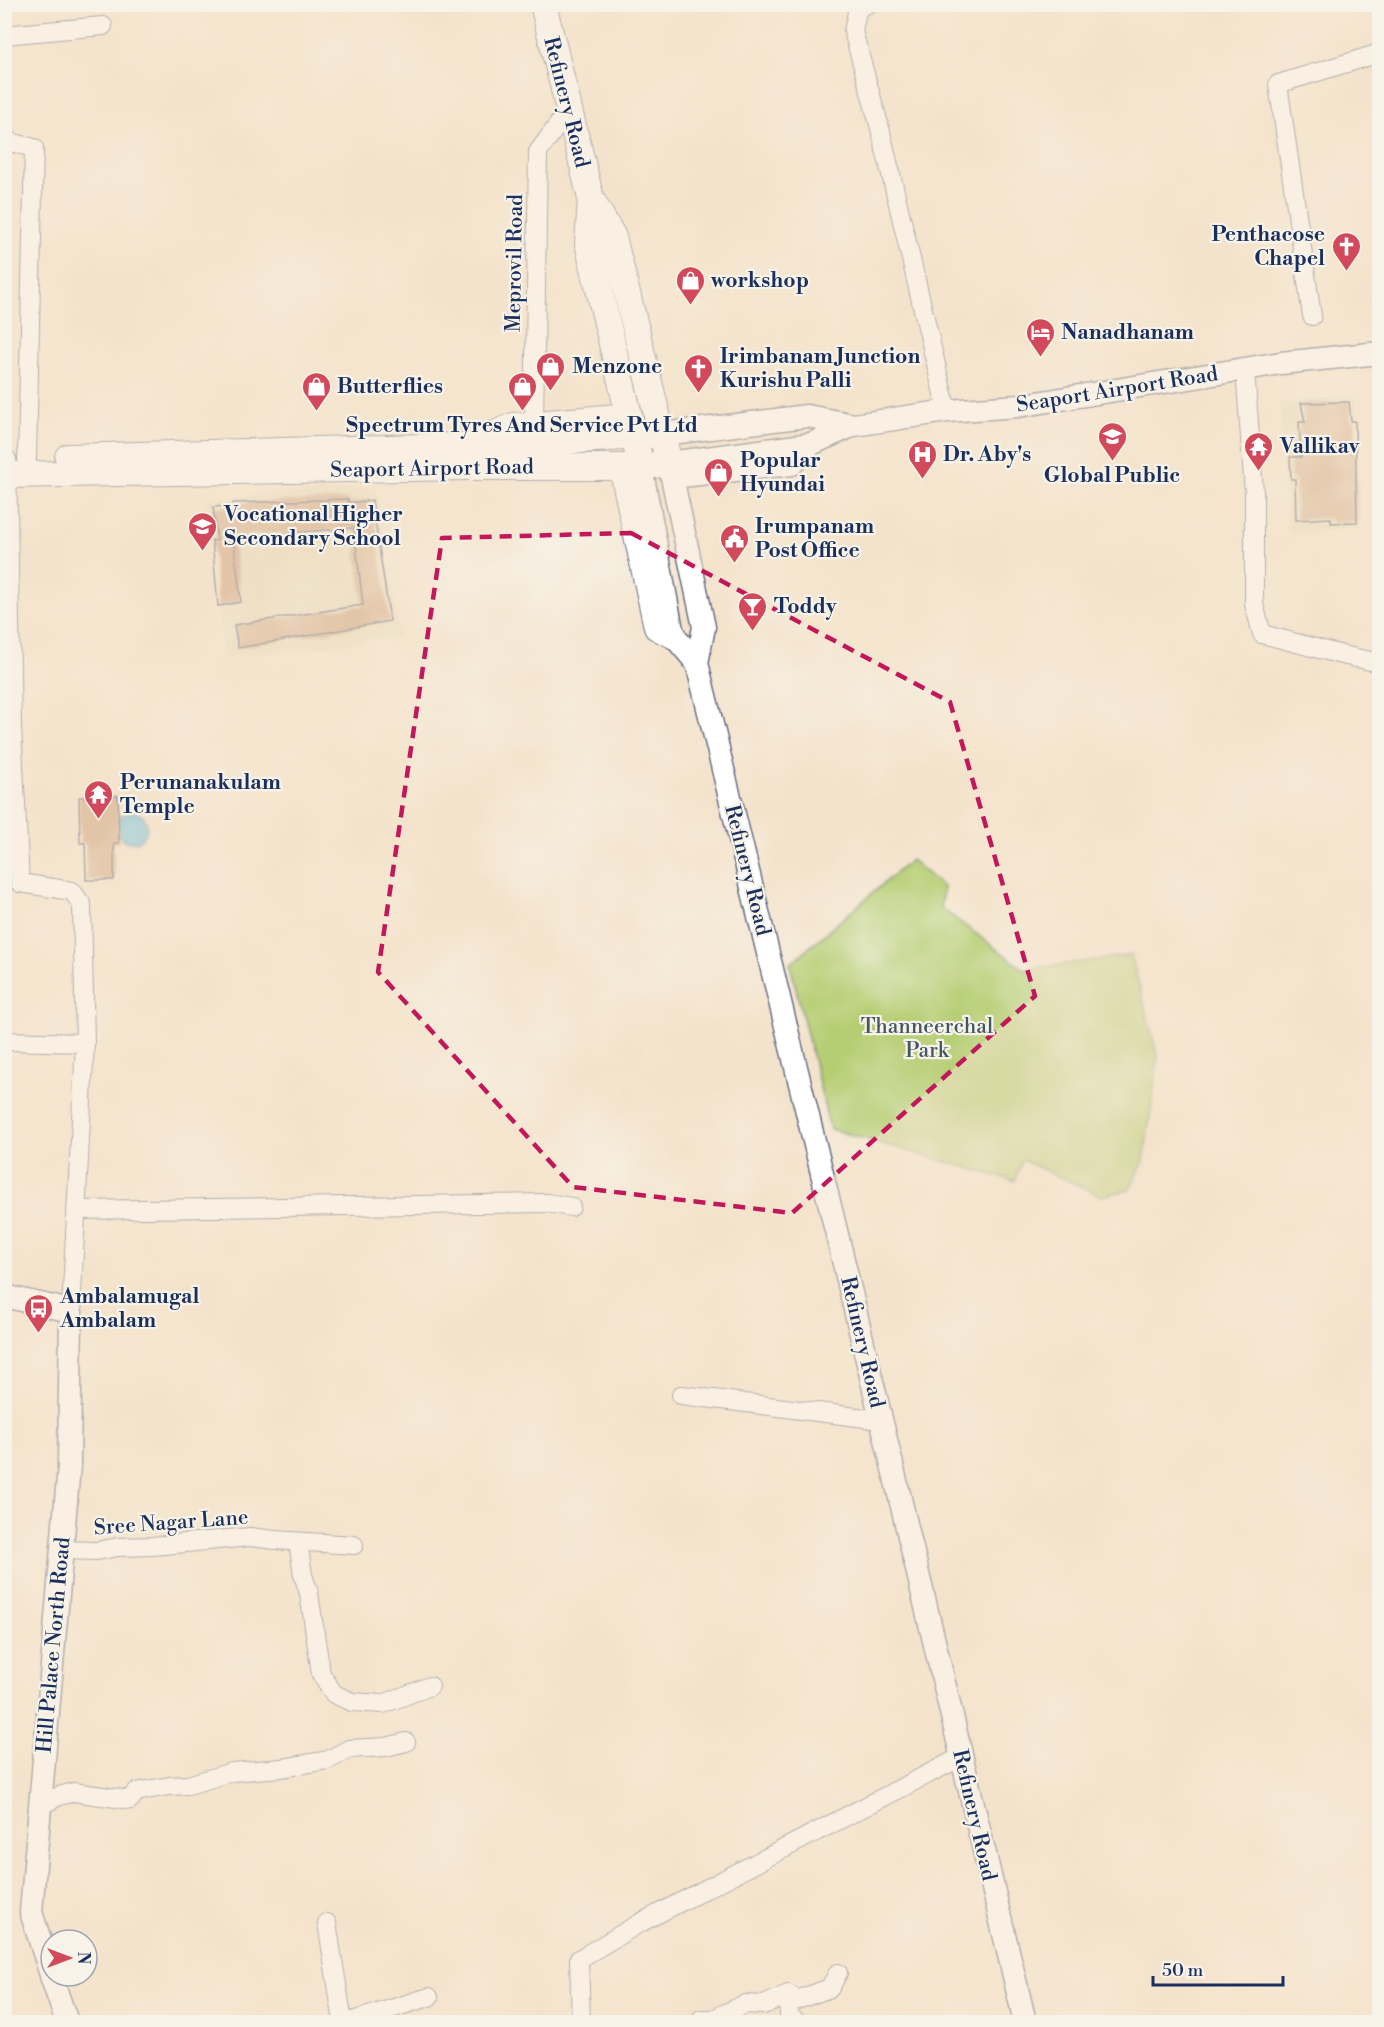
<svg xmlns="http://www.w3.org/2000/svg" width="1384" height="2027" font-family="'Libre Bodoni',serif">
	<rect width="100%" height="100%" fill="#f7f3e8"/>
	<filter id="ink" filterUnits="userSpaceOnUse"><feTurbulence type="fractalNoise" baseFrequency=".0167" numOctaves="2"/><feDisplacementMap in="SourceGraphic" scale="12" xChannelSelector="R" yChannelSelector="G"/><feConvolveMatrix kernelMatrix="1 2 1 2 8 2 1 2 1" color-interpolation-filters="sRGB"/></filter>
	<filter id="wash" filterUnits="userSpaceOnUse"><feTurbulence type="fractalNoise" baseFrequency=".008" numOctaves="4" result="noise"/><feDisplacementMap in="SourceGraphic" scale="24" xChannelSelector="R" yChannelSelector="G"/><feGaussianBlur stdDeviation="1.35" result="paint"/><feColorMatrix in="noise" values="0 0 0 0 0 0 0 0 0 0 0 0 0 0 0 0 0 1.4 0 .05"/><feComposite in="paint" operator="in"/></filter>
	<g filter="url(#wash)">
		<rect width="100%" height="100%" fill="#f4e3cc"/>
		<path fill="#e7daba" d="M1355,396l7,132 -74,6 -9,-131z
			M376,488l24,149 -177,21 -16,-159z"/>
		<path fill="#b6ce73" stroke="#687e68" stroke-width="1.5" d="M911,860l32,27 -2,21 84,62 106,-15 27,102 -14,104 -15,29 -27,6 -80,-36 -7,21 -185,-52 -40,-165z"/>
		<path fill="#64c0e2" stroke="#4078a0" stroke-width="1.5" d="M117 827a15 15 0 1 1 30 0a15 15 0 1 1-30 0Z"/>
		<g id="blocks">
			<path fill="#cc9e7a" d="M1349,402l2,19h4l2,101 -26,1v-5l-35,2 -1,-41h-4l-1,-22h11l-2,-35h6l-4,-19z
				M348,499v4l24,-3 18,121 -152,27 -4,-23 129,-20 -9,-77 -121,9 8,65 -23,4 -6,-66 5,1 -4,-34 20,-1v-3z
				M118,796l1,47h-5v37h-28l-1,-37h-5l-1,-46z"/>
		</g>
	</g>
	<g filter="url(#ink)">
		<use href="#blocks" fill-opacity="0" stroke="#676e84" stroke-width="1.5"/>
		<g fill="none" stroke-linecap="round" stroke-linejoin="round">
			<defs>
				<path id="minor" d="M868,4l-10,3 -5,24 27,97 67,283
					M4,35l99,-9
					M4,134l6,8 24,6 -7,311
					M1312,316l-34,-232 102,-31
					M1245,369l9,123v112l8,30 80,21 38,8
					M534,425l4,-273 30,-41
					M7,459l5,267 8,157 52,8 10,14 3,138 -14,268
					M4,1041l81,2
					M77,1210l470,-7 24,4
					M681,1395l200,25
					M298,1542l5,33 6,18 12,81 13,20 18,8 31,2 47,-18
					M62,1550l35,1 21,-4 35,-1 97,-9 25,3 79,5
					M40,1802l10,-1 9,-5 15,-4 56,8 6,-8 33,-6 19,-1 44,-13 50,-4 46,-8 21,-11 37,-2 20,-5
					M327,1923l16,99
					M788,1994l1,22 8,6
					M349,2022l80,-25
					M581,2022l-2,-63 61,-36 321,-166
					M701,2022v-3h12l32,-15 19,1 24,-11 9,6 33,-12 8,-15"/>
				<path id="major" d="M663,434l144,-18 47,9
					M641,467l32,168 24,28
					M672,477l120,-13 19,-20
					M4,1296l67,15 -2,155 -38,446 20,63
					M51,1976l16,46
					M1025,2022l-184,-771 -144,-588 7,-36 -35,-164 142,-19 43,-19 93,-14 71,-5 263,-43 99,-10"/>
				<path id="highway" d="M591,199l-3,44 50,210
					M481,440l32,-14 116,-10
					M68,457l460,-13 135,-10
					M622,467l35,160 16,8
					M4,475l463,-8h174l28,-4 -56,-226 -22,-38 -48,-195"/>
			</defs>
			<use href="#minor" stroke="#676e84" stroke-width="20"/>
			<use href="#major" stroke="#676e84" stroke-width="25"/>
			<use href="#highway" stroke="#676e84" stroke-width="28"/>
			<use href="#minor" stroke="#fff" stroke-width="18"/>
			<use href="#major" stroke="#fff" stroke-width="22"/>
			<use href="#highway" stroke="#fff" stroke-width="26"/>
		</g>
	</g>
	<path d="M0 0H1384V2027H0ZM631,533l319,169 85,294 -243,217 -219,-26 -195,-215 64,-434z" fill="#f4e3cc" fill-opacity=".55" fill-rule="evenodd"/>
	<path fill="none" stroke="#c2185b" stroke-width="4.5" stroke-dasharray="12 8" stroke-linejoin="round" d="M631,533l319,169 85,294 -243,217 -219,-26 -195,-215 64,-434z"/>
	<defs>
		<symbol id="church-pin" viewBox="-11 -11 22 30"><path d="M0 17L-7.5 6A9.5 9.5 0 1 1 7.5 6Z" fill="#d1495b" stroke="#f7f3e8"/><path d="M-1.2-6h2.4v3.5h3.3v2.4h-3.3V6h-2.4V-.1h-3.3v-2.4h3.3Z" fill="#fff"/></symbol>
		<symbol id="shop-pin" viewBox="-11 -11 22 30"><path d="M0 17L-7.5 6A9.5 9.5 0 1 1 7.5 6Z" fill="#d1495b" stroke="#f7f3e8"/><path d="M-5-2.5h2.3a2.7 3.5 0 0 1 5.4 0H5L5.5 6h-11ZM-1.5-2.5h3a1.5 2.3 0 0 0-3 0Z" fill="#fff"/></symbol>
		<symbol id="hotel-pin" viewBox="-11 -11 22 30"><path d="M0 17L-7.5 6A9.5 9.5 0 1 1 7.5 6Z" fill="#d1495b" stroke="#f7f3e8"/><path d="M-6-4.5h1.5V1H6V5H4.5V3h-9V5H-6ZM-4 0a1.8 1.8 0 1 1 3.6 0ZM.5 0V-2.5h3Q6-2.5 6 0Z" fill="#fff"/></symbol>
		<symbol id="school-pin" viewBox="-11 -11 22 30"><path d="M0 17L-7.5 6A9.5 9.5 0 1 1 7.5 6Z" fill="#d1495b" stroke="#f7f3e8"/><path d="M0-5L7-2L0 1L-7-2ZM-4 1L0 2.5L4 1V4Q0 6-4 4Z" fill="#fff"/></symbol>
		<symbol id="temple-pin" viewBox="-11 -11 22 30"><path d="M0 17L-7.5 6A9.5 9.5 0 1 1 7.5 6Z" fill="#d1495b" stroke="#f7f3e8"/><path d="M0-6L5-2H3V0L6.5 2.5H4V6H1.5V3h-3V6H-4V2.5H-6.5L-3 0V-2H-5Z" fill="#fff"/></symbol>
		<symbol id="hospital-pin" viewBox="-11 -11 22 30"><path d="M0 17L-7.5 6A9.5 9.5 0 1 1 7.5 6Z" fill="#d1495b" stroke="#f7f3e8"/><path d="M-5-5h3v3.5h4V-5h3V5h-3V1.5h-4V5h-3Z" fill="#fff"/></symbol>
		<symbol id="civic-pin" viewBox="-11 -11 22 30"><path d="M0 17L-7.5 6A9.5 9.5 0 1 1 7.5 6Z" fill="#d1495b" stroke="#f7f3e8"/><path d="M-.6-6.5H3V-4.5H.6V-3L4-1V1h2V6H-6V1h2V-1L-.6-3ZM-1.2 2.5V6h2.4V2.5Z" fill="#fff"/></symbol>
		<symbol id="bar-pin" viewBox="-11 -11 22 30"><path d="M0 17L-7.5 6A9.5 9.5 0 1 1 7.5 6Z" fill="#d1495b" stroke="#f7f3e8"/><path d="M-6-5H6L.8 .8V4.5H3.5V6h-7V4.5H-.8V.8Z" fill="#fff"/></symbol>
		<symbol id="bus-pin" viewBox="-11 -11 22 30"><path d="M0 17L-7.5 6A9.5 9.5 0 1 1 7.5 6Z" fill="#d1495b" stroke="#f7f3e8"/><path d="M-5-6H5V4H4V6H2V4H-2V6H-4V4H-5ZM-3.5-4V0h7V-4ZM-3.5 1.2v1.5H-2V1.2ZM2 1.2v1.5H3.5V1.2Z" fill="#fff"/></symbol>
	</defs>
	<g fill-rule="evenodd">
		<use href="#church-pin" x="1330" y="230" width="33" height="45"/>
		<use href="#shop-pin" x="674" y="264" width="33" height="45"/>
		<use href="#hotel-pin" x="1024" y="316" width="33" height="45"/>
		<use href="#shop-pin" x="534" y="350" width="33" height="45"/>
		<use href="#church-pin" x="682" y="352" width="33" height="45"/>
		<use href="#shop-pin" x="300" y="370" width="33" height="45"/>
		<use href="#shop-pin" x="506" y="370" width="33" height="45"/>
		<use href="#school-pin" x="1096" y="420" width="33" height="45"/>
		<use href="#temple-pin" x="1242" y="430" width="33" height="45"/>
		<use href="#hospital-pin" x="906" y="438" width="33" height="45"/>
		<use href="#shop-pin" x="702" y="456" width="33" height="45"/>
		<use href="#school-pin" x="186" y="510" width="33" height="45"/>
		<use href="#civic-pin" x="718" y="522" width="33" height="45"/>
		<use href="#bar-pin" x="736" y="590" width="33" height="45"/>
		<use href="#temple-pin" x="82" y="778" width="33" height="45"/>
		<use href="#bus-pin" x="22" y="1292" width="33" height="45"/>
	</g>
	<g text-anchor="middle" stroke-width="4.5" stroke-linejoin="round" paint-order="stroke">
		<g font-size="21" fill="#1b2f5e" stroke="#f7f3e8">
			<text transform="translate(567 102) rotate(76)" y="7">Refinery Road</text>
			<text transform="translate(514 263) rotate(-89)" y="7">Meprovil Road</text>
			<text transform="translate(1117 389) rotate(-9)" y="7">Seaport Airport Road</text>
			<text transform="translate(432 468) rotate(-1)" y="7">Seaport Airport Road</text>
			<text transform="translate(748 870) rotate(76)" y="7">Refinery Road</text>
			<text transform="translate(863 1342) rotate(77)" y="7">Refinery Road</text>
			<text transform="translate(171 1522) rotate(-4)" y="7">Sree Nagar Lane</text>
			<text transform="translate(53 1645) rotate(-85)" y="7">Hill Palace North Road</text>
			<text transform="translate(975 1815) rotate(77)" y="7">Refinery Road</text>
		</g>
		<g font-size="21" font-weight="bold" fill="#1b2f5e" stroke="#f7f3e8" text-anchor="start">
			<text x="1325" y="241" text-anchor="end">Penthacose<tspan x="1325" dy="24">Chapel</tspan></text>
			<text x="711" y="287">workshop</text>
			<text x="1061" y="339">Nanadhanam</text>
			<text x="720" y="363">Irimbanam Junction<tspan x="720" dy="24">Kurishu Palli</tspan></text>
			<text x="572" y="373">Menzone</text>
			<text x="337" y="393">Butterflies</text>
			<text x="522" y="432" text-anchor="middle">Spectrum Tyres And Service Pvt Ltd</text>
			<text x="1280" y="453">Vallikav</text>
			<text x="943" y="461">Dr. Aby's</text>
			<text x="740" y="467">Popular<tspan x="740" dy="24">Hyundai</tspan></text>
			<text x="1112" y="482" text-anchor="middle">Global Public</text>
			<text x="224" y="521">Vocational Higher<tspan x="224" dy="24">Secondary School</tspan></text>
			<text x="755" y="533">Irumpanam<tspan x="755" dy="24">Post Office</tspan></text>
			<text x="774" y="613">Toddy</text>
			<text x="120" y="789">Perunanakulam<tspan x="120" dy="24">Temple</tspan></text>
			<text x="60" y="1303">Ambalamugal<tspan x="60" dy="24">Ambalam</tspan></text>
		</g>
		<g font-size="21" fill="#425763" stroke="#f7f3e8">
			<text x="927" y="1033">Thanneerchal<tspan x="927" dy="24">Park</tspan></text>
		</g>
	</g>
	<rect width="1384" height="2027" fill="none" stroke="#f7f3e8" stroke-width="24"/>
	<g transform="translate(69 1958) rotate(90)"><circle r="28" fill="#f7f3e8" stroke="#9fa5b1" stroke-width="1.5"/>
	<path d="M0-4.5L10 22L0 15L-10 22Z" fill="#d1495b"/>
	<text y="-9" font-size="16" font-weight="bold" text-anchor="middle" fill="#1b2f5e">N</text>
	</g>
	<path d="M1153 1976v9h130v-9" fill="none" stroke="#1b2f5e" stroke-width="3"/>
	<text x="1162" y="1976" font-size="18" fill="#1b2f5e" stroke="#f7f3e8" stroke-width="4.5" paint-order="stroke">50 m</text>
</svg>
